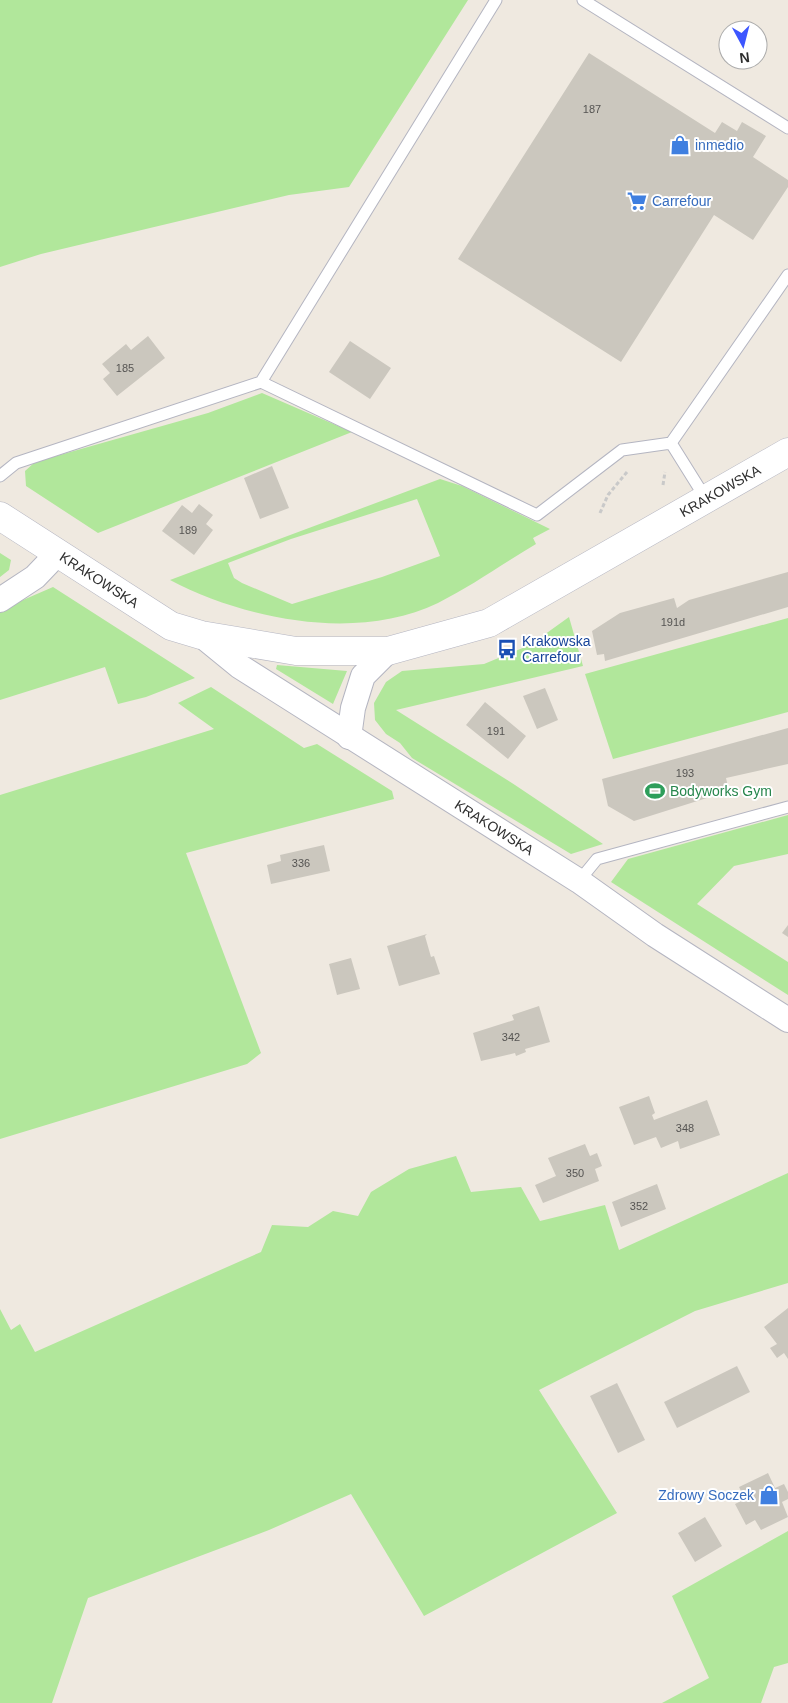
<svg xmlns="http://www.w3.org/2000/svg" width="788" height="1703" font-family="Arial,sans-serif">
	<rect width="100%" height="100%" fill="#efe9e0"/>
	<path fill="#b1e79b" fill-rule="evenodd" d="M0,0h468l-119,187 -60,8 -248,59 -41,13z
		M262,393l90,39 -254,101 -72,-47 -1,-15 10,-9 173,-49z
		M440,479l22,7 88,43 -17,9 3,6c-32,19 -64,42 -98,59 -81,39 -192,17 -268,-23zM417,499l23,57 -58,21 -90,27 -50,-21 -8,-5 -6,-15 63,-24z
		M0,553l11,7 -2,10 -9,7z
		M53,587l142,91 -49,19 -28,7 -13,-37 -105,33v-90z
		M569,617l14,49 -187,44 119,75 88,59 -32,10 -159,-96 -12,-15 -14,-9 -11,-14 -1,-17 12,-21 16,-11 82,-7 46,-19z
		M788,618v94l-175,47 -28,-85z
		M277,665l70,6 -14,33 -57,-35z
		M211,687l93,61 13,-4 75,47 2,8 -208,54 75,200 -14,11 -247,75v-344l214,-66 -36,-26z
		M788,815v39l-54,12 -37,38 91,58v33l-177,-113 17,-23z
		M456,1156l15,36 50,-5 19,34 65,-16 14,45 169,-77v110l-93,28 -156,79 78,123 -193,103 -73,-122 -82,36 -181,68 -36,105h-52v-394l11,21 9,-6 15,28 226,-100 11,-27 36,2 25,-16 25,5 13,-24 38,-23z
		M788,1531v132l-14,4 -13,36h-99l47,-25 -37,-82z"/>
	<path fill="#cbc7be" d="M589,53l126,80 7,-11 15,9 5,-9 24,14 -13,21 35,23v7l-35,53 -39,-25 -93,147 -163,-103z
		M148,336l17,22 -48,38 -14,-17 7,-6 -8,-9 24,-20 5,6z
		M350,341l41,27 -21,31 -41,-27z
		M272,466l17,42 -29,11 -16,-41z
		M199,504l14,11 -7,9 7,6 -19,25 -32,-24 20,-26 10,8z
		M788,572v35l-183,54 -1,-7 -7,1 -5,-24 28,-18 54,-15 3,10 12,-8z
		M545,688l13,32 -21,9 -14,-33z
		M485,702l41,34 -18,23 -42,-34z
		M788,728v36l-62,14 3,13 -95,30 -26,-15 -6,-27z
		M324,845l6,26 -59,13 -4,-19 14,-4 -1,-6z
		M788,925v12l-6,-4z
		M427,934l-2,2 6,21 3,-1 6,18 -41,12 -12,-40z
		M351,958l9,31 -23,6 -8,-31z
		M539,1006l11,36 -25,7 1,3 -10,4 -1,-3 -34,8 -8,-28 41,-13 -2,-5z
		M649,1096l6,17 -3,2 2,5 53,-20 13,35 -40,14 -2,-8 -17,7 -5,-11 -22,8 -15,-38z
		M585,1144l5,12 7,-3 5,13 -7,3 4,12 -56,22 -8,-18 21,-9 -8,-18z
		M657,1184l9,25 -45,18 -9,-25z
		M788,1308v51l-4,-6 -7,5 -7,-10 7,-4 -13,-17z
		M737,1366l13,26 -73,36 -13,-26z
		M617,1383l28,57 -27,13 -28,-57z
		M768,1473l7,15 9,-4 4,8v7l-6,3 6,15 -27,13 -6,-10 -9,5 -11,-21 10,-5 -6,-12z
		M705,1517l17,29 -27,16 -17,-29z"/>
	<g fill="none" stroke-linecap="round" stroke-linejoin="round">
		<defs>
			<path id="service" d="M583,0l205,128
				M261,382l235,-382
				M0,476l16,-13 245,-81 276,133 85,-65 49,-7
				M706,499l-35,-56 117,-168
				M579,881l18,-22 191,-52"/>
			<g id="minor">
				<path d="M0,600l35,-23 22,-23"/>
				<path id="s1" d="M201,635l38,31 340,215 76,54 133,85"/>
				<path d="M349,737l4,-29 10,-32 25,-25"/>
			</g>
			<g id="secondary">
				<path id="s2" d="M0,516l171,110 30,9 95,16h92l101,-28 299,-171"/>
			</g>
		</defs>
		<use href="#service" stroke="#b4b5c1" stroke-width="13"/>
		<use href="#minor" stroke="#b4b5c1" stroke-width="26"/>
		<use href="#secondary" stroke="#b4b5c1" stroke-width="29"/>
		<path stroke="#c9c9c9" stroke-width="3" stroke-dasharray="4 2.5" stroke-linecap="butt" d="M663,485l2,-13
			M600,513l8,-18 19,-23"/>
		<use href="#service" stroke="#fff" stroke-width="11"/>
		<use href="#minor" stroke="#fff" stroke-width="24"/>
		<use href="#secondary" stroke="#fff" stroke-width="28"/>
	</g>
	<defs>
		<symbol id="shop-bare" viewBox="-9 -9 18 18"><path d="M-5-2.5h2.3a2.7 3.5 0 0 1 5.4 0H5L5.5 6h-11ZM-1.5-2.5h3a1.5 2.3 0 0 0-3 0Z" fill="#3f7fe0" stroke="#fff" stroke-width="2.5" paint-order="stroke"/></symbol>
		<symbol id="supermarket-bare" viewBox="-9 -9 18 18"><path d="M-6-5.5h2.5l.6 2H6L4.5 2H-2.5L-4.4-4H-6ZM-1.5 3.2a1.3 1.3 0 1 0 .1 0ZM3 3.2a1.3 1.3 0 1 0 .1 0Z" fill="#3f7fe0" stroke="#fff" stroke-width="2.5" paint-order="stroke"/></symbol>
		<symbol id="bus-bare" viewBox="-9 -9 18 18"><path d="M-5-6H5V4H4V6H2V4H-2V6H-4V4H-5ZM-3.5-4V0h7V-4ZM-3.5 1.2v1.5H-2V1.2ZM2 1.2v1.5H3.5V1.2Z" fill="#1a4fb4" stroke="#fff" stroke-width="2.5" paint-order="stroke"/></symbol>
		<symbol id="stadium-bare" viewBox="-9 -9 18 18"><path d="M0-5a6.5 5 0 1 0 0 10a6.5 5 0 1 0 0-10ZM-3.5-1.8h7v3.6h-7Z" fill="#2e9e5b" stroke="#fff" stroke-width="2.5" paint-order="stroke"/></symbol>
	</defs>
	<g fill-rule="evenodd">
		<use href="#shop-bare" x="666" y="131" width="28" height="28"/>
		<use href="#supermarket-bare" x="623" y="187" width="28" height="28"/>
		<use href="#bus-bare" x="493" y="635" width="28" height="28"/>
		<use href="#stadium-bare" x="641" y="777" width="28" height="28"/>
		<use href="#shop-bare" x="755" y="1481" width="28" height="28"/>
	</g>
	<g text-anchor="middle" stroke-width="4" stroke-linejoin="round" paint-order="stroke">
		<g font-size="11" fill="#555452">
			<text x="592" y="113">187</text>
			<text x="125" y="372">185</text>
			<text x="188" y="534">189</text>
			<text x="673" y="626">191d</text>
			<text x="496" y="735">191</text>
			<text x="685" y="777">193</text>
			<text x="301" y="867">336</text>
			<text x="511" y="1041">342</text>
			<text x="685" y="1132">348</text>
			<text x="575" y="1177">350</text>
			<text x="639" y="1210">352</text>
		</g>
		<g font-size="14" fill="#366cbe" stroke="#fff" text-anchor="start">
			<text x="695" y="150">inmedio</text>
			<text x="652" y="206">Carrefour</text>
			<text x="754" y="1500" text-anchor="end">Zdrowy Soczek</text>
		</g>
		<g font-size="14" fill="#2e2e2e" stroke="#fff">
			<text dy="5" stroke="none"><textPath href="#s2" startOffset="794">KRAKOWSKA</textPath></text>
			<text dy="5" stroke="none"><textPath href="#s2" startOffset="118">KRAKOWSKA</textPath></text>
			<text dy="5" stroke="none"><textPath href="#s1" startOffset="351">KRAKOWSKA</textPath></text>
		</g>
		<g font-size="14" fill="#164399" stroke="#fff" text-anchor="start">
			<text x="522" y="646">Krakowska<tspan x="522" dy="16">Carrefour</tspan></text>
		</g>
		<g font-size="14" fill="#27864d" stroke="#fff" text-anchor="start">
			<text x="670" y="796">Bodyworks Gym</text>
		</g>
	</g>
	<g transform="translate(743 45) rotate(173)"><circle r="24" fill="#ffffff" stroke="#ababab"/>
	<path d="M0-4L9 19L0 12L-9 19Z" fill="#3d56ff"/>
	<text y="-8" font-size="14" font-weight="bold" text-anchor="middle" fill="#2e2e2e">N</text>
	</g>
</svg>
